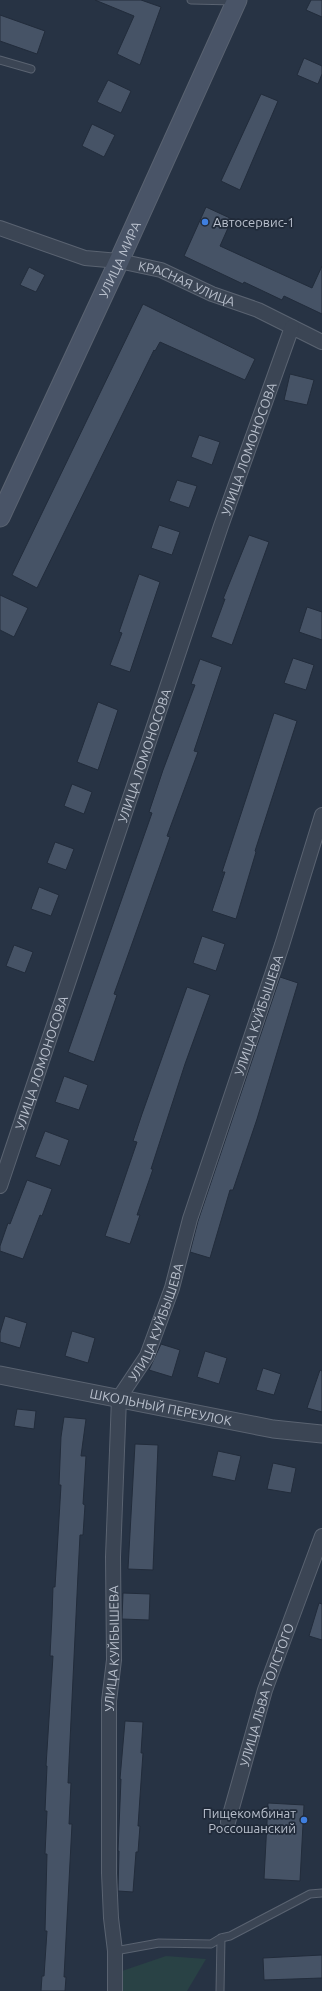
<svg xmlns="http://www.w3.org/2000/svg" width="322" height="1991" font-family="Ubuntu,sans-serif">
	<rect width="100%" height="100%" fill="#273344"/>
	<path fill="#294245" d="M166,1956l40,3 -19,32h-65l-3,-19z"/>
	<path fill="#465366" stroke="#222c3b" d="M95,0h46l20,7 -21,58 -23,-11 17,-38z
		M311,0h11v17l-16,-7z
		M0,15l45,16 -8,23 -37,-13z
		M304,58l18,8v8l-4,10 -21,-9z
		M108,80l23,11 -10,22 -24,-11z
		M261,94l17,7 -38,89 -19,-9z
		M92,124l23,11 -11,22 -22,-11z
		M206,207l26,12 -12,27 92,42 10,-22v48l-38,-18 -2,4 -38,-18 -1,2 -59,-28z
		M29,267l16,8 -9,17 -16,-7z
		M143,304l112,55 -10,21 -85,-38 -5,9 -1,-1 -117,238 -25,-13z
		M290,374l24,6 -7,25 -23,-5z
		M199,435l21,7 -8,23 -21,-8z
		M177,480l20,6 -8,22 -20,-7z
		M159,525l21,7 -8,23 -21,-7z
		M249,535l20,7 -37,103 -21,-8 14,-38h-2z
		M139,574l21,8 -30,90 -20,-7 12,-32 -3,-1z
		M0,595l28,13 -14,29 -14,-7z
		M307,607l15,5v28l-23,-8z
		M293,658l21,7 -8,25 -22,-7z
		M200,659l22,8 -28,84 4,1 -31,84 3,1 -42,118 -14,39 3,1 -23,67 -26,-10 84,-239 -3,-1 14,-42 32,-85 -4,-1z
		M98,702l20,8 -20,60 -21,-8z
		M274,713l23,8 -42,130 1,1 -20,67 -24,-8 13,-39h-3z
		M72,784l20,8 -8,22 -20,-8z
		M55,842l19,7 -8,21 -19,-7z
		M39,887l20,8 -8,21 -20,-7z
		M202,936l23,8 -9,27 -23,-8z
		M14,945l19,7 -8,21 -19,-7z
		M280,977l18,6 -41,136 -24,71h-3l-20,68 -20,-6 8,-31z
		M187,987l23,8 -25,69 -34,105h2l-16,46h3l-10,29 -25,-8 32,-94 -4,-1 9,-27z
		M64,1076l24,9 -9,25 -24,-8z
		M45,1131l24,9 -9,26 -25,-9z
		M27,1180l25,9 -10,27 -2,-1 -17,44 -23,-8v-5l8,-23 2,1z
		M5,1316l22,7 -7,25 -20,-6v-9z
		M72,1331l23,7 -7,25 -23,-7z
		M161,1344l19,6 -8,27 -23,-7z
		M205,1351l22,7 -8,26 -22,-7z
		M263,1368l18,6 -7,21 -18,-5z
		M320,1370l2,1v41l-15,-4z
		M17,1409l19,2 -2,18 -20,-3z
		M64,1417l22,2 -5,37h5l-3,48 2,1 -2,30h-3l-2,39 -10,209h3l-2,41h3l-8,153h2l-1,14h-24l1,-15h2l3,-45h-2l2,-77h-2l2,-43h-2l2,-45h-1l7,-110h-3l2,-40 1,-29h2l6,-102h-2l2,-48z
		M135,1444l23,1 -5,125 -25,-1z
		M218,1451l23,5 -6,25 -23,-5z
		M273,1463l23,5 -5,25 -24,-4z
		M123,1593l27,1 -1,26 -27,-1z
		M319,1603l3,1v36l-13,-4z
		M125,1721l18,1 -2,31h2l-5,73h2l-2,26h-2l-3,40 -15,-1 1,-40h-1l3,-72h-1z
		M268,1803l36,2 -4,76 -36,-2z
		M322,1955v23l-58,2 -1,-22z"/>
	<g fill="none" stroke-linecap="round" stroke-linejoin="round">
		<defs>
			<path id="service" d="M191,0l44,1
				M0,60l31,9
				M115,1951l44,-8 52,1 10,-6
				M220,1991l1,-53 9,-2 80,-42 12,-1"/>
			<g id="minor">
				<path id="s1" d="M0,228l85,30 34,3 42,9 51,24 46,16 64,32"/>
				<path id="s2" d="M0,1186l221,-660 71,-199"/>
				<path id="s3" d="M228,1822l37,-132 57,-154"/>
				<path id="s4" d="M115,1991v-40l-4,-33 -2,-45v-172l5,-41 -1,-103 6,-159 28,-42 25,-68 18,-69 92,-274 40,-130"/>
			</g>
			<g id="tertiary">
				<path id="s5" d="M0,1375l273,54 49,5"/>
			</g>
			<g id="secondary">
				<path id="s6" d="M0,517l119,-256 118,-261"/>
			</g>
		</defs>
		<use href="#service" stroke="#5a6371" stroke-width="9"/>
		<use href="#minor" stroke="#5a6371" stroke-width="16"/>
		<use href="#tertiary" stroke="#5a6371" stroke-width="19"/>
		<use href="#secondary" stroke="#5a6371" stroke-width="21"/>
		<use href="#service" stroke="#3b4554" stroke-width="7"/>
		<use href="#minor" stroke="#3b4554" stroke-width="14"/>
		<use href="#tertiary" stroke="#3b4554" stroke-width="17"/>
		<use href="#secondary" stroke="#495467" stroke-width="19"/>
	</g>
	<g fill="#3f7fe0" stroke="#202a39" stroke-width="1.5">
		<circle cx="205" cy="222" r="4"/>
		<circle cx="304" cy="1820" r="4"/>
	</g>
	<g text-anchor="middle" stroke-width="3.5" stroke-linejoin="round" paint-order="stroke">
		<g font-size="13" fill="#b9c0cd" stroke="#202a39" text-anchor="start">
			<text x="213" y="227">Автосервис-1</text>
			<text x="296" y="1818" text-anchor="end">Пищекомбинат<tspan x="296" dy="15">Россошанский</tspan></text>
		</g>
		<g font-size="13" fill="#b9c0cd" stroke="#202a39">
			<text dy="5" stroke="none"><textPath href="#s6" startOffset="284">УЛИЦА МИРА</textPath></text>
			<text dy="5" stroke="none"><textPath href="#s1" startOffset="196">КРАСНАЯ УЛИЦА</textPath></text>
			<text dy="5" stroke="none"><textPath href="#s2" startOffset="778">УЛИЦА ЛОМОНОСОВА</textPath></text>
			<text dy="5" stroke="none"><textPath href="#s2" startOffset="454">УЛИЦА ЛОМОНОСОВА</textPath></text>
			<text dy="5" stroke="none"><textPath href="#s4" startOffset="1003">УЛИЦА КУЙБЫШЕВА</textPath></text>
			<text dy="5" stroke="none"><textPath href="#s2" startOffset="130">УЛИЦА ЛОМОНОСОВА</textPath></text>
			<text dy="5" stroke="none"><textPath href="#s4" startOffset="679">УЛИЦА КУЙБЫШЕВА</textPath></text>
			<text dy="5" stroke="none"><textPath href="#s5" startOffset="164">ШКОЛЬНЫЙ ПЕРЕУЛОК</textPath></text>
			<text dy="5" stroke="none"><textPath href="#s4" startOffset="343">УЛИЦА КУЙБЫШЕВА</textPath></text>
			<text dy="5" stroke="none"><textPath href="#s3" startOffset="133">УЛИЦА ЛЬВА ТОЛСТОГО</textPath></text>
		</g>
	</g>
</svg>
